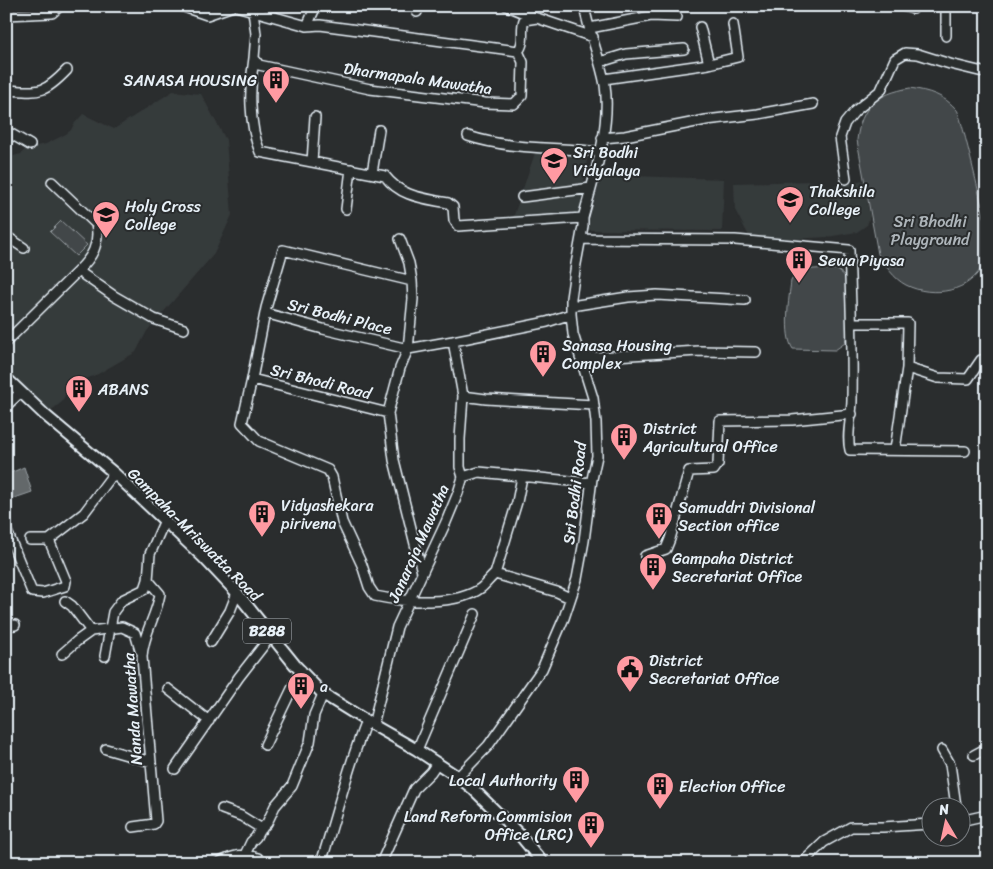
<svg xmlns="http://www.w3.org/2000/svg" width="993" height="869" font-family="Sriracha,sans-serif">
	<rect width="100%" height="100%" fill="#2a2d2e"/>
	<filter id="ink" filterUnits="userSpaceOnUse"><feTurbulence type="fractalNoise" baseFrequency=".02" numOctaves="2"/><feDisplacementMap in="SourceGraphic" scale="10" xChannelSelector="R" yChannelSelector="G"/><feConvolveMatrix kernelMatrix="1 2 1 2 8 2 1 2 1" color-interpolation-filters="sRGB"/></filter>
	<g filter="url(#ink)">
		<path fill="#363a3b" d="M173,91l28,3 25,46 6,75 -18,39 -67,77 -11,21 -38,22 -17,7 -15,12 -4,9 -17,13 -29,-35 -10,-7v-215l15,-4 5,-6 20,-4 20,-10 5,-4 3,-6 9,-10 31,15z
			M536,150l52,3 -9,64 -66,1z
			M602,175l122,4 -2,52 -136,-1z
			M862,180l2,4 6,32 -3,9 -10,7 -30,5 -33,2h-25l-20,-3 -14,-26 -1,-27 78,-2 17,5 14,-1z"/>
		<path fill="#424648" stroke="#959ca0" d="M910,88c19,3 34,7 47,22 4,5 29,111 30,122 0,8 0,23 -3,30 -12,31 -52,36 -78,23 -12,-6 -21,-20 -28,-31l-21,-114c4,-34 20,-46 53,-52z
			M61,221l26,24 -11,11 -26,-24z
			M836,269l8,6 2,5 2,46 -3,17 -10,7 -42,-1c-10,-14 -4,-51 -2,-68 8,-15 30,-12 45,-12z"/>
		<path fill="#63686b" stroke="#989fa3" d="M24,467l8,25 -26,9v-26z"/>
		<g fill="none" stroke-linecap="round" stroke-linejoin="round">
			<defs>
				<path id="minor" d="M181,6l26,9 26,-9
					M236,6l71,20 13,-1 198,26c8,-8 2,-21 6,-31l13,-2 56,19
					M507,6l27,11
					M902,6l11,3
					M253,11l3,23 -2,24 5,7 111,24 115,14 29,1 8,-8 1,-34 -5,-11
					M417,12l2,-6
					M6,15l46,-2 8,-7
					M307,26l9,-20
					M700,27l9,37
					M590,28l61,-12 26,1
					M946,36v-30
					M254,58c-5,29 -5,67 6,94l125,24c16,21 38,22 63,27l5,4 1,13 4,6 125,-8
					M600,62l26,-8 58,-5
					M604,79l105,-15 29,-7 -5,-33
					M6,90c33,2 37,5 61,-20
					M6,131l24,14
					M468,136c43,14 88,11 132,16
					M602,138l23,-2 81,-16 52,-6 55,-10
					M312,162l3,-45
					M372,173l7,-43
					M846,179l-6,-42 5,-14 10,-12 26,-21 14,-31 10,-6 13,1 32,10 37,9
					M52,182l44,42c4,21 -4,33 -18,47l36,25 40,23 30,10
					M522,197l69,-9
					M346,209l5,-40
					M6,236l18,12
					M400,239l9,24 3,18
					M581,239l154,1 114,10c2,50 4,100 3,150 0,16 -6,35 -2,50l115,1
					M571,306l57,-9 29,-2 88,5
					M852,323h56l-1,45 31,10 30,1 13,-19 6,-1
					M6,342l72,-71
					M580,358l119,-7 57,1
					M252,379l14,-71 17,-58 129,31 1,18 -5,50 -85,-20 -58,-16
					M463,396l23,3 108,6
					M6,406l15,-14
					M388,413l12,-45 8,-19 45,-8
					M895,450l12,-82
					M463,477l16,-5 112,11
					M522,477l-5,25 -22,72 62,18 13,6
					M6,529l26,63 11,1 22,-7 1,-5 -17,-41 35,-27 30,-40
					M30,540h19
					M645,556l21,-7 4,-10 19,-68 25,-1 4,-6 2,-43 72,-1 60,-6
					M422,572l-28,-112 -6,-47 -136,-34 -10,44 17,18 69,29 4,7 10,45 20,43 7,22 6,9c28,6 82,10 106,-8 5,-4 9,-10 14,-14
					M65,601l7,5 19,25
					M6,626l9,-1
					M211,642l19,-31 7,-18
					M62,654l15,-13 14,-10 31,-4 13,6 5,17
					M105,656l8,-44 9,-12 23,-11 3,-9
					M168,689l41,32
					M373,725l24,-98 49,-105 12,-29 5,-16 -3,-10v-28l3,-43 -10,-55 94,-19 24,-8
					M265,745l36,-75
					M106,749l45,13
					M417,750l58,-136
					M942,750l8,14 6,42
					M974,755l13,-7
					M175,769l64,-92 32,-41
					M458,777l30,-31 54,-77 22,-51 13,-39 7,-38 8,-62 5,-23 -1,-34 -3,-24 -20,-64 -2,-20v-16l5,-34 7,-38v-8c11,-41 28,-90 22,-133 -5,-27 -16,-52 -21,-79
					M222,809l19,7 21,13
					M960,821l27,-6
					M133,827l21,-3 2,-3 -14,-164c1,-23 14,-40 18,-63l-12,-14 2,-26 15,-34
					M218,863c16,-8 23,-10 40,-5l3,5
					M241,863l10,-21 5,-5 3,-6 8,-8 8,-17 17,-20 18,-44 4,-27 9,-21
					M321,863c15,-47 27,-96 45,-142
					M381,863l33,-74 17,-17 6,-9
					M802,863l22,-21 27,-15h32l47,-3"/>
				<path id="major" d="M6,378l39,37 69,58 89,84 34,36 58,72 28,29 50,31 44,25 41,27 14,11 47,46 24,29"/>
			</defs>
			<use href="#minor" stroke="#e8f1f8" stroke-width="12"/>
			<use href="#major" stroke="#e8f1f8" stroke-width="14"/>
			<use href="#minor" stroke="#2a2d2e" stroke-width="9"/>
			<use href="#major" stroke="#2a2d2e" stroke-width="10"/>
		</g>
	</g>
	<defs>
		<symbol id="building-pin" viewBox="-11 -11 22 30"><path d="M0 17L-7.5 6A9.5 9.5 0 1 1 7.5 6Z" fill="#ff9aa2" stroke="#2a2d2e"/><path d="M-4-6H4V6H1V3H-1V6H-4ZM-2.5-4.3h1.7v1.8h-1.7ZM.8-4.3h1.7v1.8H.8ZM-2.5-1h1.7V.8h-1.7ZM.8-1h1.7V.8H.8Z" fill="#111"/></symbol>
		<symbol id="school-pin" viewBox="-11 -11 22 30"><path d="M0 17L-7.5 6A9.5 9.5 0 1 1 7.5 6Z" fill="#ff9aa2" stroke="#2a2d2e"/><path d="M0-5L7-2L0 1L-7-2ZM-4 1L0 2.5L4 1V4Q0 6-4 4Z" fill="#111"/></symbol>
		<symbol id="civic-pin" viewBox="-11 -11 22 30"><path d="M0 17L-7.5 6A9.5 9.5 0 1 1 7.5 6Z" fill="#ff9aa2" stroke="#2a2d2e"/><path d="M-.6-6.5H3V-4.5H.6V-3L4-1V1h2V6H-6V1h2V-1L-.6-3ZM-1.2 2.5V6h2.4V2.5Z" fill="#111"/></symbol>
	</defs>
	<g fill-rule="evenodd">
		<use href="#building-pin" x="260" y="64" width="32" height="43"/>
		<use href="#school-pin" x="538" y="145" width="32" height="43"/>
		<use href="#school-pin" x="774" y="184" width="32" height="43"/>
		<use href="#school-pin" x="90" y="199" width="32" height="43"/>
		<use href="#building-pin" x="783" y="244" width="32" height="43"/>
		<use href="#building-pin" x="527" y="338" width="32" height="43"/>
		<use href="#building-pin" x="63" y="373" width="32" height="43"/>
		<use href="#building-pin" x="608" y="421" width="32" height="43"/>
		<use href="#building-pin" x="246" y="498" width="32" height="43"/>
		<use href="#building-pin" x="643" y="500" width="32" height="43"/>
		<use href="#building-pin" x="637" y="551" width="32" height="43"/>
		<use href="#civic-pin" x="614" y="653" width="32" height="43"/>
		<use href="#building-pin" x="285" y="670" width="32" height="43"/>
		<use href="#building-pin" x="560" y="764" width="32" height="43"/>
		<use href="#building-pin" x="644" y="770" width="32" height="43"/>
		<use href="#building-pin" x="575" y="809" width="32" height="43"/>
	</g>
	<g text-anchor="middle" stroke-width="4" stroke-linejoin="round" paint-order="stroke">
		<rect fill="#2a2d2e" stroke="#afb6bb" stroke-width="1" x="243" y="618.5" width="48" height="25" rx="4"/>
		<g font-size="15" font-weight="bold" fill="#e8f1f8">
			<text x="267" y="636">B288</text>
		</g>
		<g font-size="16" fill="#e8f1f8" stroke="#2a2d2e">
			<text transform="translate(418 78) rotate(8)" y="6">Dharmapala Mawatha</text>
			<text transform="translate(340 316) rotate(14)" y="6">Sri Bodhi Place</text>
			<text transform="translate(321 381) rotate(14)" y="6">Sri Bhodi Road</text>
			<text transform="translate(574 493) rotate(-83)" y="6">Sri Bodhi Road</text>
			<text transform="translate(195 534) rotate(45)" y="6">Gampaha-Mriswatta Road</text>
			<text transform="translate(418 543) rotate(-66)" y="6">Janaraja Mawatha</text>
			<text transform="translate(132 709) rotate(-94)" y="6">Nanda Mawatha</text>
		</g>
		<g font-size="16" fill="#e8f1f8" stroke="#2a2d2e" text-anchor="start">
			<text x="257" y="86" text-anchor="end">SANASA HOUSING</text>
			<text x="573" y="158">Sri Bodhi<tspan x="573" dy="18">Vidyalaya</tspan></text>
			<text x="809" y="197">Thakshila<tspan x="809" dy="18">College</tspan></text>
			<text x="125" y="212">Holy Cross<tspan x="125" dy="18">College</tspan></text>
			<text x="818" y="266">Sewa Piyasa</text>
			<text x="562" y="351">Sanasa Housing<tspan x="562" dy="18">Complex</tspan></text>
			<text x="98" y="395">ABANS</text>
			<text x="643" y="434">District<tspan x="643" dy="18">Agricultural Office</tspan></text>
			<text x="281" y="511">Vidyashekara<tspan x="281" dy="18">pirivena</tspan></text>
			<text x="678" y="513">Samuddri Divisional<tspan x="678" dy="18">Section office</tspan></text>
			<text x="672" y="564">Gampaha District<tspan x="672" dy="18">Secretariat Office</tspan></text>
			<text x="649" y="666">District<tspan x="649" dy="18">Secretariat Office</tspan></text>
			<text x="320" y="692">a</text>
			<text x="557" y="786" text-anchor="end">Local Authority</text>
			<text x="679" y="792">Election Office</text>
			<text x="572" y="822" text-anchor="end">Land Reform Commision<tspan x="572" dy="18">Office (LRC)</tspan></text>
		</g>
		<g font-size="16" fill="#aeb5ba" stroke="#2a2d2e">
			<text x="930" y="227">Sri Bhodhi<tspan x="930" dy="18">Playground</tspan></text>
		</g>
	</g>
	<rect width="993" height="869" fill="none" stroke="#2a2d2e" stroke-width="25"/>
	<rect x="12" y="12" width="968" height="844" fill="none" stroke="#e8f1f8" stroke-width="2" filter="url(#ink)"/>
	<g transform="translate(946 822) rotate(351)"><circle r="24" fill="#2a2d2e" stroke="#767b7f"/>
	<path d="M0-4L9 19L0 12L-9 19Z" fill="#ff9aa2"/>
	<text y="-8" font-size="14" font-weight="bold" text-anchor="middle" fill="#e8f1f8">N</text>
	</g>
</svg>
